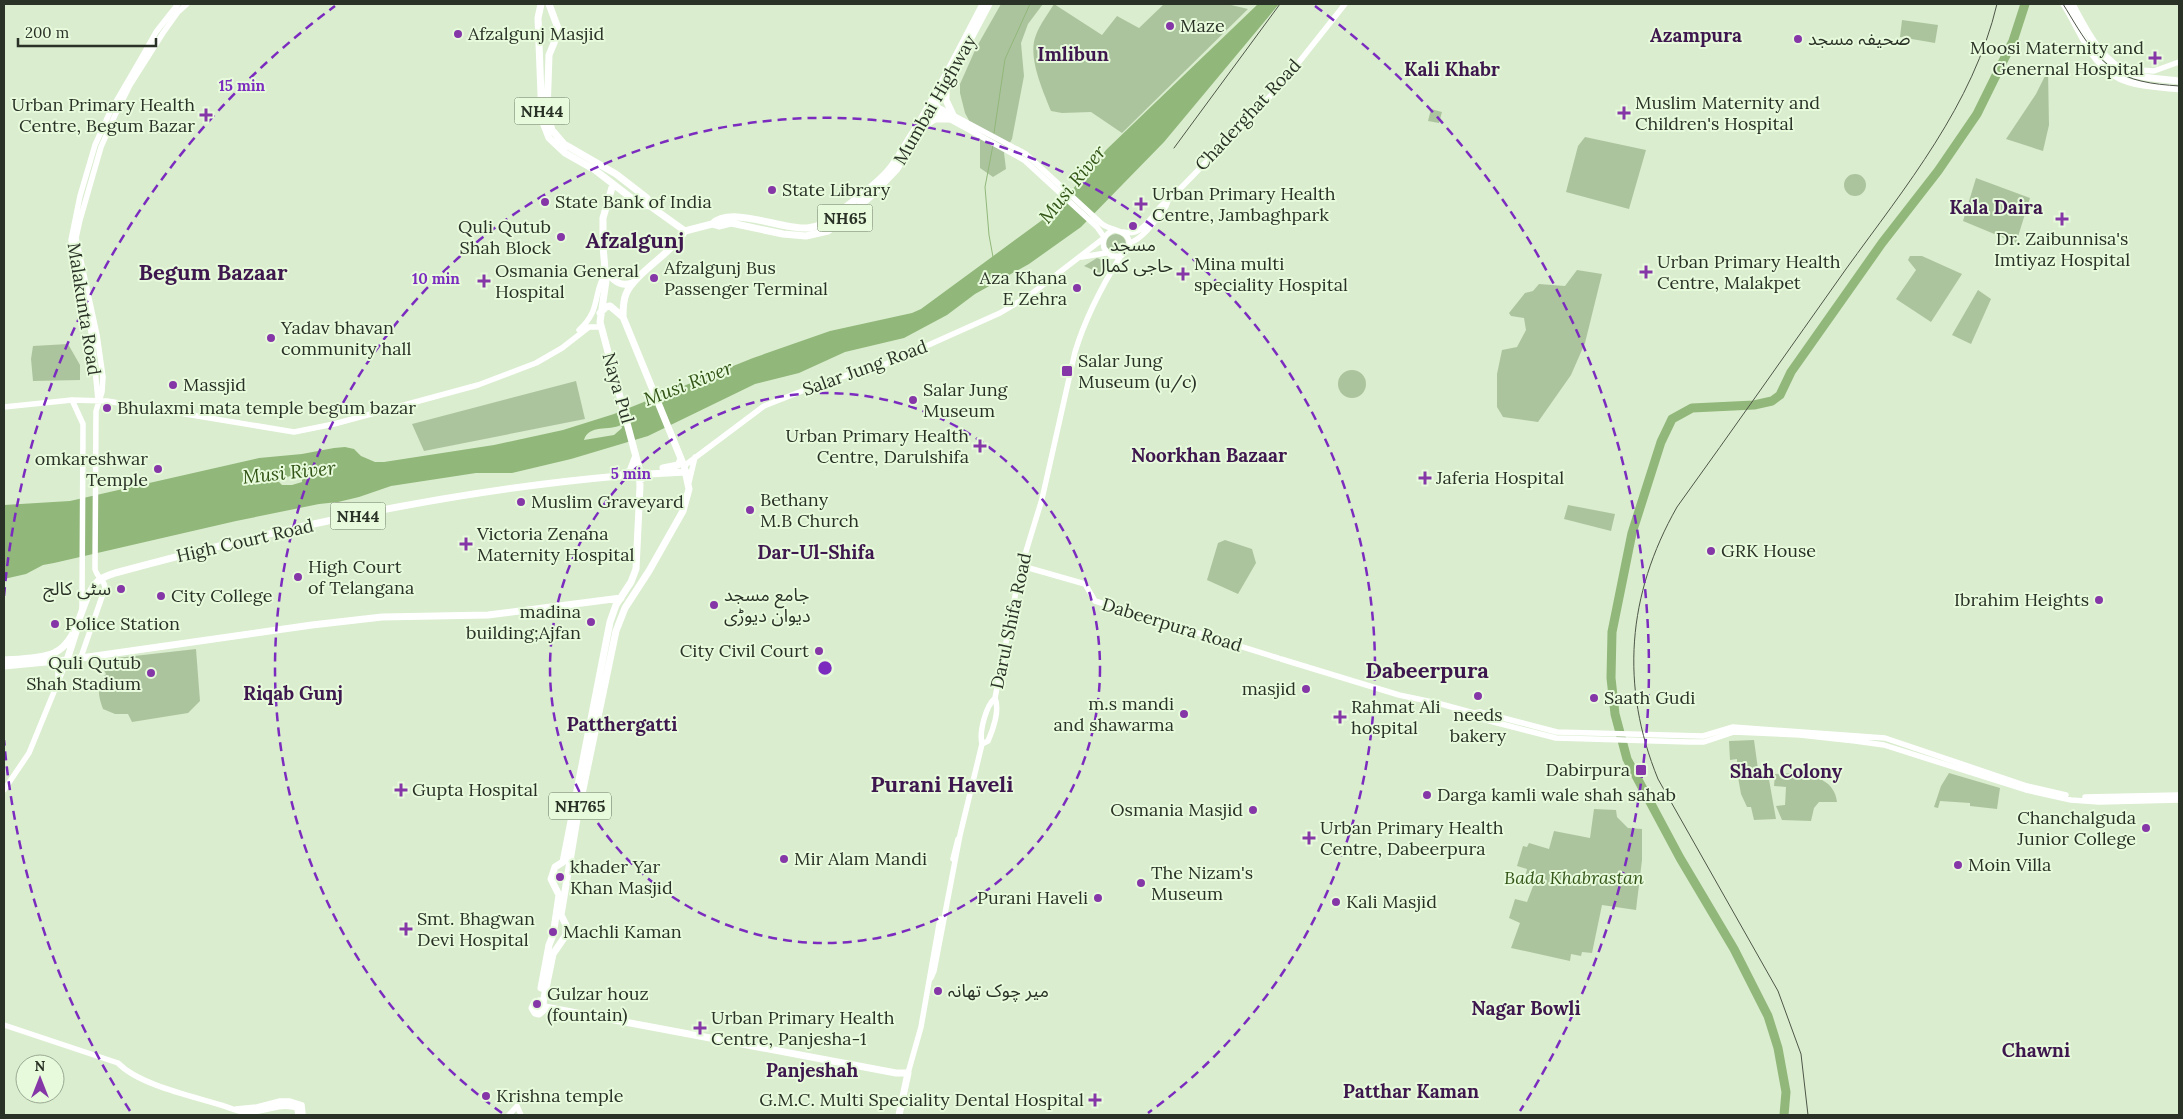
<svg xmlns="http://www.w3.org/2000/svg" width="2183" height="1119" font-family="Lora,'Noto Sans Arabic',serif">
	<rect width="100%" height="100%" fill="#daedcf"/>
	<path fill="#acc49e" d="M1001,4h42l-15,20 -7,19 3,33 -12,63 -8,14 2,16 -13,8 -13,-9v-27l-15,-28 -5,-20v-9l16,-36z
		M1054,4l48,31 15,-19 22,12 25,-24h63l21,5 -126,124 -31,-21 -29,1 -11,-2c-8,-20 -24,-55 -15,-76 4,-11 12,-21 18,-31z
		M1902,20l36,5 -3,18 -35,-6z
		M2048,70l1,55 -6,26 -37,-12 30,-45z
		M1431,109l11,3 -3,11 -11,-2z
		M1585,137l61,13 -17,59 -63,-17 12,-46z
		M1844 185a11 11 0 1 1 22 0a11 11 0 1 1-22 0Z
		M1976,178l54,20 -14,45 -53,-22z
		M1106 244a10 10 0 1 1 20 0a10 10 0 1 1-20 0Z
		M1910,256h12l40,18 -31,48 -35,-23 20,-29 -8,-10z
		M1097,258l8,3 2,5 -3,9 -20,-9z
		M1577,270l25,4 -17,69 -14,32 -33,47 -35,-5 -6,-10v-33l5,-24 15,-3 9,-17 -2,-12 -13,-2 -2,-3 16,-20 8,-2 6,-7 26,2z
		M1978,290l13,9 -20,45 -19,-9z
		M68,344l12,21v15l-47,1 -2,-22 2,-13z
		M1338 384a14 14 0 1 1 28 0a14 14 0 1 1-28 0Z
		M576,381l9,38 -161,32 -12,-27z
		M1568,505l47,9 -4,17 -47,-12z
		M1225,540l27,9 4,14 -18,31 -31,-14 11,-37z
		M196,649l4,52 -12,12 -56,9 -4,-8h-13l-12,-5c-5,-13 -7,-25 3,-35l-7,-14z
		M1754,740l4,29h-21v-10l-7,1 -1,-19z
		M1737,772h28l3,2 8,45 -22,1 -3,-13h-4l-6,-13z
		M1797,773c18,2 38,8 40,29h-18l-5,6 -3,13 -29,-1 -6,-14 9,-1 1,-18 -12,-1 1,-12z
		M1949,773l51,15 -3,21 -27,-3v-3l-30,-2 -2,7 -4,-1 7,-21z
		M1594,809l22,1 1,7 11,11 14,1v31l-6,50 -34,-5 -10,48 -10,-1 -1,4 -10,-2 -1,7 -59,-13 9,-25 -11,-5 6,-19 12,3 8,-21 -10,-3 2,-9 -10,-3 6,-20 4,1 2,-4 20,6 5,-18 36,7z"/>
	<path fill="#91b77a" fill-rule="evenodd" d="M1258,4h21l-115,138 -83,85 -52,37 -54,30 -28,21 -43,23 -59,14 -46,21 -44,11 -107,52 -77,23 -59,14h-36l-85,13 -32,11 -21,5 -19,2 -83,17 -182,42 -11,2 -17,9 -22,5v-74l66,-4 189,-43 43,-4 32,-6 11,-1 9,2 7,7 14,6h9l110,-17 69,-15 51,-16 139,-56 77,-27 82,-18 9,-4 124,-91 15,-14 47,-55zM621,425l1,3 -8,7 -30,5c5,-16 25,-9 37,-15zM290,476l12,2v4l-10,3h-10l-4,-4z"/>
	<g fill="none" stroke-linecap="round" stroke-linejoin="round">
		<path stroke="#91b77a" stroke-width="1" d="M994,133l11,-74 25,-55
			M993,145l-8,42 4,48 4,22"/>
		<path stroke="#91b77a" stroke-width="9" d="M1784,1115l2,-23 -8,-44 -10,-32 -34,-67 -54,-91 -53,-99 -12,-45 -4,-36 1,-46 20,-99 29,-91 11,-23 20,-11 62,-3 18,-4 8,-6 11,-23 91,-129 56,-72 39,-57 36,-73 12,-37"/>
		<path stroke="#fff" stroke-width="5.5" d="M2125,69l29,2 25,-9
			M932,104l94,50 76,70c11,8 30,5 27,24l-8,8h-10l-7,-8c-2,-9 1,-14 10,-18
			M929,108l95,52 73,67 7,10
			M1123,232c19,5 27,-14 38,-26 4,-4 9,-7 13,-11l106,-109 65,-82
			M1130,243c15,-6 26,-24 36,-37l2,-5
			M1082,257l24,-4
			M78,268l-7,-28 9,-44 15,-51 15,-33 32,-55 14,-25 22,-28
			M80,277l12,60 6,63
			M579,330c23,-21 13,-36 27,-58
			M72,400l11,24 -1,184
			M4,407l68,-7 35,1 187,31 40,-8 144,-39 58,-22 26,-15 27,-21h12
			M684,466l80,-60 66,-26 56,-16 114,-51 30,-18 74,-57
			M689,482l6,-25
			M1021,569l1,-3 63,18 10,17 183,57
			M81,657l24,-69c0,-8 -8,-10 -10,-19l1,-158 6,-19 1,-15 -6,-42 -21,-97 4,-18 21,-73 15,-34 14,-28 33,-52 15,-21 9,-8
			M1281,659l118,36 38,8 37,10 4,5 78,20 133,4h15l30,-10 66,3 55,6 29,4 142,45 45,10 28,2 80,-2
			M48,663l10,6v9
			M1474,713l6,-1 77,20 146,4 30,-9 152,11 142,48 39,9
			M982,744l6,-3c5,-11 12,-31 7,-43
			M4,790l25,-37 38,-93
			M2085,797l94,-2
			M953,859l5,-20
			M931,978l3,-7 26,-136 22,-91c-3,-13 4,-38 13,-46l25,-127 22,-72 33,-147c10,-33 27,-66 45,-95
			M4,1025l114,38c21,22 74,33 103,42 7,2 15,6 22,7 19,2 35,-10 54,-4l1,7
			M908,1073l13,-46 19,-108
			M517,1106l4,9
			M236,1109l21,-2 23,-6h9l13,4 1,10
			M509,1115l8,-9"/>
		<path stroke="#fff" stroke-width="7" d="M541,4l-3,14 4,102 7,18 16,15 30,17 44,34 11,2 35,25
			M549,4l10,27 -10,24 -2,59 5,16 12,14 52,30 31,24 3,8
			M2064,4c18,28 28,67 65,78 16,5 34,5 50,7
			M2072,4c14,26 30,60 60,70 15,5 32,5 47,7
			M946,87v13l7,15
			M925,125l10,-6h15
			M712,224c19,-19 69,6 95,4 15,-1 25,-11 36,-19 15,-11 31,-23 44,-37 11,-12 18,-28 27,-41 25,-41 47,-85 69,-127
			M685,231l27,-7 7,2 12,-3 52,11 23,2 22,-5 17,-13 26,-22 26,-27 38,-63 54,-102
			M607,271c6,10 13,16 25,12
			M623,317c0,-8 0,-16 3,-23 8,-20 45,-40 59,-63
			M663,468l15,-3 3,-6
			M640,480l9,-6 37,-2
			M4,660c16,-1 35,-1 50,-7 27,-12 26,-56 44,-72 4,-4 11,-6 17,-8 165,-45 334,-82 504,-97l11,-5 5,-13
			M67,660l10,-31
			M4,666l63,-6 245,-35 70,-8 106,-2 133,-17
			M554,929l5,-34 -8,-16 4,-12 8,-5 47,-240 6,-17 15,-23 5,-13 4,-83 -1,-18 -39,-146 6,-41 -3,-35v-28l10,-34
			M541,988l8,-43 4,-10
			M539,1001l-4,1 -3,6 3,5 4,1 6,-5 -2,-6 10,-49 13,-19v-10l-5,-10 17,-102 38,-182 9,-23 24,-37 34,-60 6,-22 -5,-23 -61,-149 -13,-11 -4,1 -6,6
			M545,1007l351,66h12l-9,42"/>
		<path stroke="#4d5647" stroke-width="1" d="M2063,4c20,32 37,68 78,77 12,3 25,4 38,5
			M1174,148l106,-144
			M1808,1115l-7,-61 -23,-63 -120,-212c-38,-93 -31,-184 19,-272 57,-79 113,-159 169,-238 60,-83 127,-164 151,-265"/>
	</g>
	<g fill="none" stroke="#7b2cbf" stroke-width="2.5" stroke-dasharray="9 6">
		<circle cx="825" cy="668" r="275"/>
		<path d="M502 1113A550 550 0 1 1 1148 1113"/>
		<path d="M130 1111A824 824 0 0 1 4 740M4 596A824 824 0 0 1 335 6M1315 6A824 824 0 0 1 1520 1111"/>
	</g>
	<g fill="#8536a7" stroke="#e7fbdc" stroke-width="2">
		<circle cx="1170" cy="26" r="5"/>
		<circle cx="458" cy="34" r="5"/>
		<circle cx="1798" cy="39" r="5"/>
		<path d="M2152.5 50.5h5v5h5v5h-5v5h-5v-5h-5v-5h5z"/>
		<path d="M1621.5 105.5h5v5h5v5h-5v5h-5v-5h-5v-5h5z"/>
		<path d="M203.5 107.5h5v5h5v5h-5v5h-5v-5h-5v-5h5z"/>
		<circle cx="772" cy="190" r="5"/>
		<circle cx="545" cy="202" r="5"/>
		<path d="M1138.5 196.5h5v5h5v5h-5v5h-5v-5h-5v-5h5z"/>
		<path d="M2059.5 211.5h5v5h5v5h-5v5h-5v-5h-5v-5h5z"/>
		<circle cx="1133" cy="226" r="5"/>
		<circle cx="561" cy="237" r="5"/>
		<path d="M1643.5 264.5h5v5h5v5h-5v5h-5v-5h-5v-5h5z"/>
		<path d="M1180.5 266.5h5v5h5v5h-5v5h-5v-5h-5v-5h5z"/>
		<circle cx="654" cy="278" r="5"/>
		<path d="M481.5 273.5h5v5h5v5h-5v5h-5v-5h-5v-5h5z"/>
		<circle cx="1077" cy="288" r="5"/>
		<circle cx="271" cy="338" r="5"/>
		<rect x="1061" y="365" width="12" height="12" rx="2.5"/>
		<circle cx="173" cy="385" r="5"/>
		<circle cx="913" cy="400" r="5"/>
		<circle cx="107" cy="408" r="5"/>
		<path d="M977.5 438.5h5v5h5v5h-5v5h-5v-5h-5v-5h5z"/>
		<circle cx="158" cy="469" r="5"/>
		<path d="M1422.5 470.5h5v5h5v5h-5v5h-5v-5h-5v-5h5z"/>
		<circle cx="521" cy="502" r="5"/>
		<circle cx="750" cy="510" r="5"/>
		<path d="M463.5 536.5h5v5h5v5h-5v5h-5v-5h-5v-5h5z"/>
		<circle cx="1711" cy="551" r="5"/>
		<circle cx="298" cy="577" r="5"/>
		<circle cx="121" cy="589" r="5"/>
		<circle cx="161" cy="596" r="5"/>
		<circle cx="2099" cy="600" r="5"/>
		<circle cx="714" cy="605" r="5"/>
		<circle cx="591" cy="622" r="5"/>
		<circle cx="55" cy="624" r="5"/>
		<circle cx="819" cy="651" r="5"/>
		<circle cx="151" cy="673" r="5"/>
		<circle cx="1306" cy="689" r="5"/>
		<circle cx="1478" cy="696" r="5"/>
		<circle cx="1594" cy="698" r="5"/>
		<circle cx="1184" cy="714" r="5"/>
		<path d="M1337.5 709.5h5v5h5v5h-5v5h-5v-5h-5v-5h5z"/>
		<rect x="1635" y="764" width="12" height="12" rx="2.5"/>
		<path d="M398.5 782.5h5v5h5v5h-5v5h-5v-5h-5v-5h5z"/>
		<circle cx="1427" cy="795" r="5"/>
		<circle cx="1253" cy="810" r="5"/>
		<circle cx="2146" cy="828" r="5"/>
		<path d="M1306.5 830.5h5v5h5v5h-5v5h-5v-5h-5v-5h5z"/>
		<circle cx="784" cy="859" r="5"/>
		<circle cx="1958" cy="865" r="5"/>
		<circle cx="560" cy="877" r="5"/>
		<circle cx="1141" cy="883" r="5"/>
		<circle cx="1098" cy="898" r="5"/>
		<circle cx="1336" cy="902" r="5"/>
		<path d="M403.5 921.5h5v5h5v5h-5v5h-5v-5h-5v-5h5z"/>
		<circle cx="553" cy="932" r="5"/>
		<circle cx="938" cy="991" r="5"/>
		<circle cx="537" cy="1004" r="5"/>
		<path d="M697.5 1020.5h5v5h5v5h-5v5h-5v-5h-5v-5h5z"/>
		<circle cx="486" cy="1096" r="5"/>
		<path d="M1092.5 1092.5h5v5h5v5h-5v5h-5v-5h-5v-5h5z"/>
	</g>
	<g text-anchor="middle" stroke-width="4" stroke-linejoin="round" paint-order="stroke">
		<g fill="#e7fbdc" stroke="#636e5d" stroke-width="1">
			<rect x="514.5" y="97.5" width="55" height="27" rx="4"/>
			<rect x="817.5" y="204.5" width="55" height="27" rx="4"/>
			<rect x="330.5" y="502.5" width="55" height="27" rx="4"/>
			<rect x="549" y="792.5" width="62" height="27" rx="4"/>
		</g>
		<g font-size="16" font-weight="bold" fill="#2a3126">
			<text x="542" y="117">NH44</text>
			<text x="845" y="224">NH65</text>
			<text x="358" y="522">NH44</text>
			<text x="580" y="812">NH765</text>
		</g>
		<g font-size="18" fill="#2a3126" stroke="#e7fbdc" text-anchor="start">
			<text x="1180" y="32">Maze</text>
			<text x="468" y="40">Afzalgunj Masjid</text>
			<text x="1808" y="45">صحیفہ مسجد</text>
			<text x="2144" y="54" text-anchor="end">Moosi Maternity and<tspan x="2144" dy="21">Genernal Hospital</tspan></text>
			<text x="1635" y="109">Muslim Maternity and<tspan x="1635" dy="21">Children's Hospital</tspan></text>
			<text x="195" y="111" text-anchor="end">Urban Primary Health<tspan x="195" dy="21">Centre, Begum Bazar</tspan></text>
			<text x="782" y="196">State Library</text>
			<text x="1152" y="200">Urban Primary Health<tspan x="1152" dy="21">Centre, Jambaghpark</tspan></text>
			<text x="555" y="208">State Bank of India</text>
			<text x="551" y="233" text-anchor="end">Quli Qutub<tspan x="551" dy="21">Shah Block</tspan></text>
			<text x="2062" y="245" text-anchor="middle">Dr. Zaibunnisa's<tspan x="2062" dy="21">Imtiyaz Hospital</tspan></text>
			<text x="1133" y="251" text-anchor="middle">مسجد<tspan x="1133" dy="21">حاجی کمال</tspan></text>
			<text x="1657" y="268">Urban Primary Health<tspan x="1657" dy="21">Centre, Malakpet</tspan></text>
			<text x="1194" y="270">Mina multi<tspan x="1194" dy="21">speciality Hospital</tspan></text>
			<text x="664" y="274">Afzalgunj Bus<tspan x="664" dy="21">Passenger Terminal</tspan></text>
			<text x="495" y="277">Osmania General<tspan x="495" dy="21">Hospital</tspan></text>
			<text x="1067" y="284" text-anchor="end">Aza Khana<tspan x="1067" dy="21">E Zehra</tspan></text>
			<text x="281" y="334">Yadav bhavan<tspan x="281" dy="21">community hall</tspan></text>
			<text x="1078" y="367">Salar Jung<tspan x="1078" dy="21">Museum (u/c)</tspan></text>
			<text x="183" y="391">Massjid</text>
			<text x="923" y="396">Salar Jung<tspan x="923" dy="21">Museum</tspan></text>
			<text x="117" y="414">Bhulaxmi mata temple begum bazar</text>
			<text x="969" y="442" text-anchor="end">Urban Primary Health<tspan x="969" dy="21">Centre, Darulshifa</tspan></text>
			<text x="148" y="465" text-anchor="end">omkareshwar<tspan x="148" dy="21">Temple</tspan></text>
			<text x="1436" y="484">Jaferia Hospital</text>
			<text x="760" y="506">Bethany<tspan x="760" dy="21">M.B Church</tspan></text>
			<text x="531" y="508">Muslim Graveyard</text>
			<text x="477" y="540">Victoria Zenana<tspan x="477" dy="21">Maternity Hospital</tspan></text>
			<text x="1721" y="557">GRK House</text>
			<text x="308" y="573">High Court<tspan x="308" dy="21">of Telangana</tspan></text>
			<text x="111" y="595" text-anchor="end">سٹی کالج</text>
			<text x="724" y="601">جامع مسجد<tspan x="724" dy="21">دیوان دیوڑی</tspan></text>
			<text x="171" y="602">City College</text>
			<text x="2089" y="606" text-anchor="end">Ibrahim Heights</text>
			<text x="581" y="618" text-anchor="end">madina<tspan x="581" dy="21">building;Ajfan</tspan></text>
			<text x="65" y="630">Police Station</text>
			<text x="809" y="657" text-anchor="end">City Civil Court</text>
			<text x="141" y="669" text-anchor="end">Quli Qutub<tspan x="141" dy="21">Shah Stadium</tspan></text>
			<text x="1296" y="695" text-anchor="end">masjid</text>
			<text x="1604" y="704">Saath Gudi</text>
			<text x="1174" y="710" text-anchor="end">m.s mandi<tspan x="1174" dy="21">and shawarma</tspan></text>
			<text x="1351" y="713">Rahmat Ali<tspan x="1351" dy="21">hospital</tspan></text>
			<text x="1478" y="721" text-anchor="middle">needs<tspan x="1478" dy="21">bakery</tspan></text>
			<text x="1630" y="776" text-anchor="end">Dabirpura</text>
			<text x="412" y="796">Gupta Hospital</text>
			<text x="1437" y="801">Darga kamli wale shah sahab</text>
			<text x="1243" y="816" text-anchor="end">Osmania Masjid</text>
			<text x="2136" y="824" text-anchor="end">Chanchalguda<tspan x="2136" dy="21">Junior College</tspan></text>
			<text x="1320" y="834">Urban Primary Health<tspan x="1320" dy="21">Centre, Dabeerpura</tspan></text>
			<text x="794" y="865">Mir Alam Mandi</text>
			<text x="1968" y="871">Moin Villa</text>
			<text x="570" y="873">khader Yar<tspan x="570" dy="21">Khan Masjid</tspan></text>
			<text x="1151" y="879">The Nizam's<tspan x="1151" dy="21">Museum</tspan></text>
			<text x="1088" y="904" text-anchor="end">Purani Haveli</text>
			<text x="1346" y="908">Kali Masjid</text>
			<text x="417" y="925">Smt. Bhagwan<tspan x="417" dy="21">Devi Hospital</tspan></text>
			<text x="563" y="938">Machli Kaman</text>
			<text x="948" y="997">میر چوک تھانہ</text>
			<text x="547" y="1000">Gulzar houz<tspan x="547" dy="21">(fountain)</tspan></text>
			<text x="711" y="1024">Urban Primary Health<tspan x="711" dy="21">Centre, Panjesha-1</tspan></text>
			<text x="496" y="1102">Krishna temple</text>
			<text x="1084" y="1106" text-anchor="end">G.M.C. Multi Speciality Dental Hospital</text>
		</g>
		<g font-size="18" fill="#2a3126" stroke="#e7fbdc">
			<text transform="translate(935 100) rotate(-60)" y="6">Mumbai Highway</text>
			<text transform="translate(1248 115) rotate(-47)" y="6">Chaderghat Road</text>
			<text transform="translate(84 309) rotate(81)" y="6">Malakunta Road</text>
			<text transform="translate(865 368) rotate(-20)" y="6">Salar Jung Road</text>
			<text transform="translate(618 388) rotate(74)" y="6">Naya Pul</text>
			<text transform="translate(245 541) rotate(-13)" y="6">High Court Road</text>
			<text transform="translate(1011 621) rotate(-78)" y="6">Darul Shifa Road</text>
			<text transform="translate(1172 625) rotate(17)" y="6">Dabeerpura Road</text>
		</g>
		<g font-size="18" font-style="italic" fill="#325416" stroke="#e7fbdc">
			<text x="1574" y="884">Bada Khabrastan</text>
		</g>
		<g font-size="19" font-weight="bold" fill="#3d174d" stroke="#e7fbdc">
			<text x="1696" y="42">Azampura</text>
			<text x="1073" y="61">Imlibun</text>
			<text x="1452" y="76">Kali Khabr</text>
			<text x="1996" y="214">Kala Daira</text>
			<text x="1209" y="462">Noorkhan Bazaar</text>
			<text x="816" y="559">Dar-Ul-Shifa</text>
			<text x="293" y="700">Riqab Gunj</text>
			<text x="622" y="731">Patthergatti</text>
			<text x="1786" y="778">Shah Colony</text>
			<text x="1526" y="1015">Nagar Bowli</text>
			<text x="2036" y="1057">Chawni</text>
			<text x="812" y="1077">Panjeshah</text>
			<text x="1411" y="1098">Patthar Kaman</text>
		</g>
		<g font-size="19" font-style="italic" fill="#325416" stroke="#e7fbdc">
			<text transform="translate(1072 184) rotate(-51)" y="7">Musi River</text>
			<text transform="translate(688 383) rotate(-21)" y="7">Musi River</text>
			<text transform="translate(289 472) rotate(-6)" y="7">Musi River</text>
		</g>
		<g font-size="22" font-weight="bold" fill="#3d174d" stroke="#e7fbdc">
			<text x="635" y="248">Afzalgunj</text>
			<text x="213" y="280">Begum Bazaar</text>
			<text x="1427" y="678">Dabeerpura</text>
			<text x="942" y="792">Purani Haveli</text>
		</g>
	</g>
	<circle cx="825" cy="668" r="8" fill="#7b2cbf" stroke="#e7fbdc" stroke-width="2.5"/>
	<g font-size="15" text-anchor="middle" font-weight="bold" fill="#7b2cbf" stroke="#e7fbdc" stroke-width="4" stroke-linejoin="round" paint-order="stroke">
		<text x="242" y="91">15 min</text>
		<text x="436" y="284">10 min</text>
		<text x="631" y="479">5 min</text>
	</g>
	<rect width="2183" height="1119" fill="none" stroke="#2a3126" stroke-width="10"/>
	<g transform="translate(40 1079)"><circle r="24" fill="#e7fbdc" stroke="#9baa93"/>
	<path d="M0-4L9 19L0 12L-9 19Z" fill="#8536a7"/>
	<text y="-8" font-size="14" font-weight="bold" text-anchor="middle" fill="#2a3126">N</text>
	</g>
	<path d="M18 38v8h138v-8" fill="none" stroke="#2a3126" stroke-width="2.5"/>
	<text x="25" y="38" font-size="15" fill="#2a3126" stroke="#e7fbdc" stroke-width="4" paint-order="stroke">200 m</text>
</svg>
